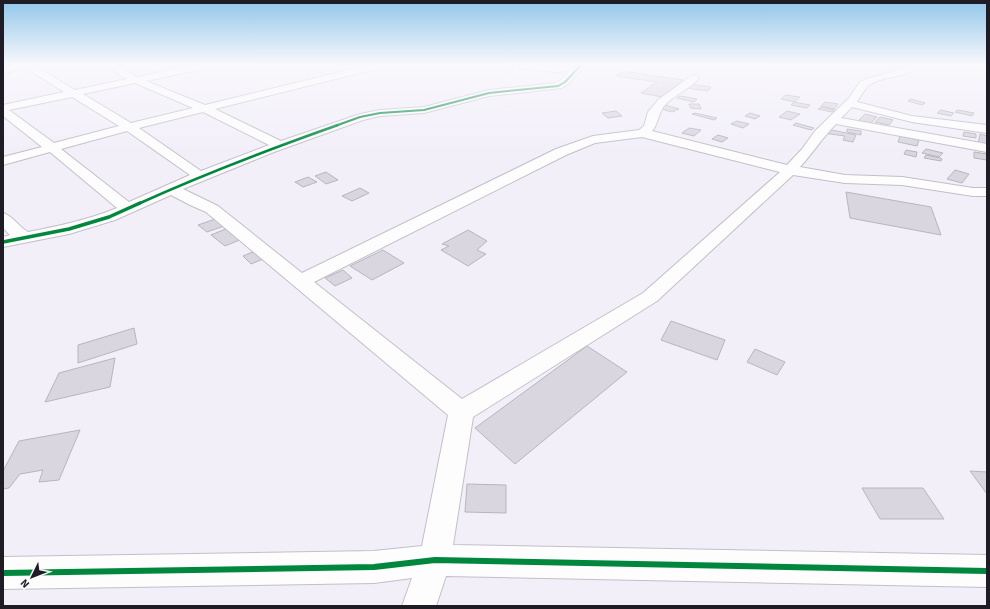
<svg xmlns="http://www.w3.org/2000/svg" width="990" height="609" font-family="'Source Sans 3',sans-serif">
	<rect width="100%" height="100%" fill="#f2eff9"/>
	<path fill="#dad6e0" stroke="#b9b5bf" d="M623,71l60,9 -21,17 -21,-4 16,-11 -41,-6z
		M691,84l20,3 -3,4 -21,-3z
		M786,95l14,2 -5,5 -14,-3z
		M680,96l17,3 -3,3 -17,-4z
		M911,99l14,4 -3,2 -14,-4z
		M794,102l16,3 -3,3 -16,-3z
		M825,102l13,2 -4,5 -13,-3z
		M689,104h10l2,5 -10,-1z
		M665,105l14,4 -7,3 -13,-4z
		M821,107l14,3 -3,2 -14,-3z
		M941,110l13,3 -3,3 -14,-3z
		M958,110l16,3 -2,3 -17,-4z
		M616,111l6,5 -14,2 -6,-5z
		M787,111l13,3 -9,6 -12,-3z
		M695,113l22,5 -3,2 -22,-6z
		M750,113l10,3 -5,3 -10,-3z
		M865,114l12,3 -6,6 -13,-2z
		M880,117l13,3 -4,5 -14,-3z
		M737,121l12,3 -6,4 -12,-4z
		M796,123l18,5 -3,2 -18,-5z
		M689,128l12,2 -7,6 -12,-3z
		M827,129l29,6 -3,7 -10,-2 2,-4 -22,-3z
		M847,129l14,2v4l-14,-3z
		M964,132l12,2v4l-13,-2z
		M980,134l7,2v10l-9,-2z
		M718,135l10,3 -6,4 -10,-3z
		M900,136l19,4 -2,6 -19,-4z
		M926,149l17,4 -4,4 -17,-4z
		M906,150l11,2 -1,5 -12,-3z
		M974,152l13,2v6l-13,-2z
		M926,155l14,3 2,1 -1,2 -17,-3z
		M955,170l14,4 -7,9 -15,-4z
		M326,172l12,8 -12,4 -11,-8z
		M308,177l9,5 -14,5 -8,-5z
		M360,188l9,5 -17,8 -10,-5z
		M846,192l85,15 10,28 -91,-17z
		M221,217l9,7 -23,8 -9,-7z
		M228,228l14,11 -17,7 -14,-11z
		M468,230l19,11 -10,9 9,4 -18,12 -27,-16 8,-4 -7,-2z
		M260,249l8,8 -17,7 -8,-8z
		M383,250l21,13 -32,17 -22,-14z
		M343,270l9,8 -17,8 -10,-8z
		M671,321l54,19 -8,20 -56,-20z
		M134,328l3,16 -59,19v-18z
		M587,346l40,26 -112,92 -40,-36z
		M755,349l30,13 -8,13 -30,-13z
		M115,358l-5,29 -65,15 14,-29z
		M80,430l-21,50 -20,2 4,-12 -23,4 -11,14 -6,1v-18l16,-30z
		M970,471l17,1v22z
		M467,484l39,1v28l-41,-1z
		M862,488h61l21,31h-64z"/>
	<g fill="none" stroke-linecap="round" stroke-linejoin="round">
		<defs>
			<path id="minor" d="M11,65h23l41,25 52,-11 -22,-14h11l21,12 56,-12h18l-4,3 -61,13 59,24 164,-40h16l-1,2 -169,42 66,32 79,-27 20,-4 44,-3 65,-17 67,-7 5,-3 8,-9 -12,1 -37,-4 -4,-3h69l-17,19 -6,4 -73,8 -65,17 -44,3 -17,4 -89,32 -91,37 35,17 84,67 254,-124 37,-13 46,-6 5,-4 4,-14 10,-12 33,-24 3,-1 5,3c-9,11 -25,17 -35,28 -6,8 -6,19 -12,25l135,34 15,-16 13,-18 34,-33 11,-16 9,-4 24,-6 15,-7h12c-13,14 -39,10 -52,21 -4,4 -8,11 -11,16l55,14 75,9v8l-75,-11 -60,-15 -11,11 146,26v8l-151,-28c-14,14 -23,29 -36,43l45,8 57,2 71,11h14v8h-14l-71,-11 -57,-2 -52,-8 -136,126 -184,116 -20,128 534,10v32l-541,-11 -10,30h-34l10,-28 -38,5 -371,6v-32l371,-6 48,-5 26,-131 -242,-203 -16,-7 -19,-10 -56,25 -46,14 -66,13v-10l7,-2 -7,-7v-15c10,3 16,14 25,19 30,-6 60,-12 89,-24l-67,-56 -47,13v-8l39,-10 -39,-31v-11l61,-13 -40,-25 -21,7v-6zM135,83l58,25 -62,15 -48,-29zM72,97l47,29 -65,17 -45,-33zM203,112l66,33 -68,26 -62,-43zM127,131l63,44 -61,27 -68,-53zM642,137l138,35 -137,121 -181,106 -148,-117 252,-127 29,-12z"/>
		</defs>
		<use href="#minor" stroke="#c2bfc9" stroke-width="2"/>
		<use href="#minor" fill="#fdfdfe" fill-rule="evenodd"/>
		<defs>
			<path id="cycleway-far3" d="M335,126l25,-9 20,-4 44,-3 65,-17 69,-7 7,-4 16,-17"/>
			<path id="cycleway-far2" d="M138,204c66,-30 132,-55 200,-79"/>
			<path id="cycleway-far1" d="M3,242l66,-13 40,-12 31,-14"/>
			<path id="cycleway" d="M3,573l371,-6 61,-7 552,11"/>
		</defs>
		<use href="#cycleway-far3" stroke="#fbfbfb" stroke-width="3.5"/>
		<use href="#cycleway-far2" stroke="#fbfbfb" stroke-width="4"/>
		<use href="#cycleway-far1" stroke="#fbfbfb" stroke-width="5.5"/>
		<use href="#cycleway" stroke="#fbfbfb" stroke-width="8"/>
		<use href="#cycleway-far3" stroke="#00873e" stroke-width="2"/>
		<use href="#cycleway-far2" stroke="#00873e" stroke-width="2.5"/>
		<use href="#cycleway-far1" stroke="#00873e" stroke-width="3.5"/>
		<use href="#cycleway" stroke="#00873e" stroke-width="6"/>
	</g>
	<linearGradient id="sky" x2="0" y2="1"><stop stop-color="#91c6ea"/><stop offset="0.43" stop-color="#f9f8fc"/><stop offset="1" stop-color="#f9f8fc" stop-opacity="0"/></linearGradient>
	<rect width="990" height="150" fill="url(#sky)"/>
	<rect width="990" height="609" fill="none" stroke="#1f1c26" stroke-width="8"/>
	<g transform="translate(32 577) rotate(227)" stroke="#fbfbfb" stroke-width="3" paint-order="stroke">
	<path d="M0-3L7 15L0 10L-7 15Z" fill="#1f1c26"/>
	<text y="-6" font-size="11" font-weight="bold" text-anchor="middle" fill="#1f1c26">N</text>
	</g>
</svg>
